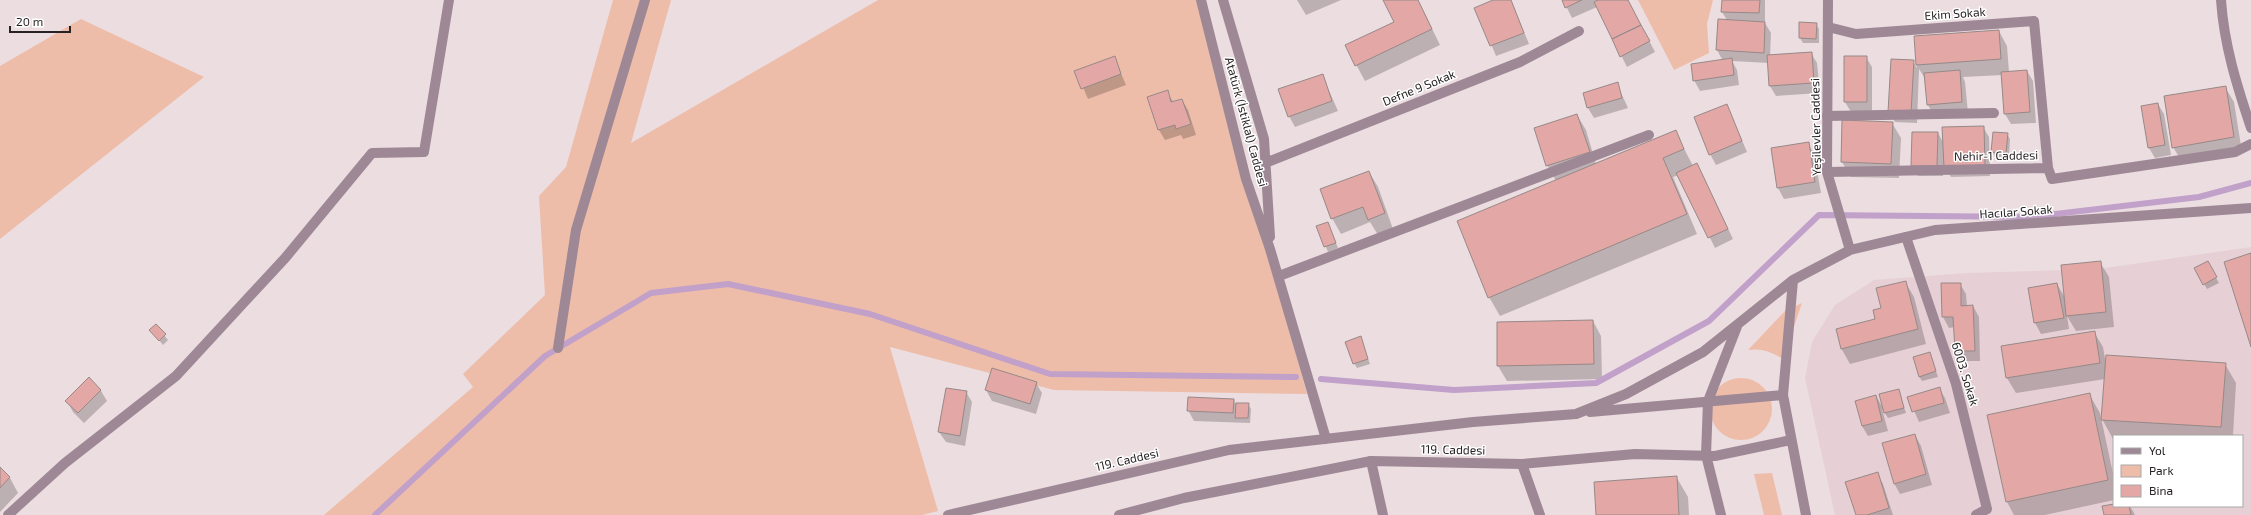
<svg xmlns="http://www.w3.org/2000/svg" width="2251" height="515" font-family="'Exo 2',sans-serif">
	<rect width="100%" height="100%" fill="#ebdde0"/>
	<path fill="#e6d0d5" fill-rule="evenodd" d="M2251,247v268h-416l-30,-137 7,-36 23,-37 39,-25 93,-7 131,-4zM2114,436h128v70h-128z"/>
	<path fill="#eebda9" d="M613,0h58l-40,143 247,-143h319l110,394 -253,-4 -164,-43 48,164 -16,4h-598l149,-128 -10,-13 82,-79 -6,-99 27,-29z
		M1638,0h75l-6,24 2,29 -35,17z
		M81,19l123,58 -204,162v-173z
		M1802,303l-19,56c-12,-7 -21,-11 -35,-9l37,-39z
		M1710 409a31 31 0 1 1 62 0a31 31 0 1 1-62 0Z
		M1772,473l10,42h-18l-10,-41z"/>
	<path fill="#0003" d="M1297,0h44l-35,15z
		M1384,0h34l22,45 -75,36 -19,-35 49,-24z
		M1496,0h15l18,44 -33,12 -20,-48z
		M1563,0h65l27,52 -28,15 -30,-60 -25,11z
		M1723,0h42v23l6,10 -1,23 41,-3 6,10 3,30 -44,3 -6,-10 -1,-23 -37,-2 5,9 2,15 -39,6 -6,-11 29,-19 -6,-11 10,-30 -5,-8z
		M1816,24l3,5v14h-16l-3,-5z
		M1999,31l8,15 2,26 18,-1 6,10 3,42 -25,1 -6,-10 -3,-39 -39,2 2,5 3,31 -34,3 -6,-11 -2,-25 -7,-11 -2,54 -22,-1 -6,-10 24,-51 4,7 -2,-31z
		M1114,57l12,28 -38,14 -12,-28z
		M1866,57l6,10v45h-21l-6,-10z
		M1322,75l16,36 -43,16 -6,-11z
		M1617,84l11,24 -34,10 -6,-10z
		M2225,87l9,15 8,50 -60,10 -9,-15z
		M1167,91l6,11 9,-2 6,10 8,25 -13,4 -2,-4 -16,5 -6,-10 -11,-32z
		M2158,104l6,10 7,41 -16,3 -6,-10z
		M1727,105l20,47 -31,13 -6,-11z
		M1577,115l9,15 10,34 79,-33 18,35 3,-2 6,10 31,65 -18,9 -36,-73 -6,2 24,57 -197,82 -11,-19 67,-116 -9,-16z
		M1843,121l49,2 9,15 -2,40 -48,-1 -9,-15z
		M1983,127l6,10 1,39 -39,1 -8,-13v12h-25l-6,-11 26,-32 6,11z
		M2007,134l3,5 -1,18h-14l-3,-6z
		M1808,143l6,11 7,39 -37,6 -6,-11 -6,-39z
		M1369,172l9,15 15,42 -15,6 -8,-13 -29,12 -9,-16z
		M1328,223l10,25 -10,4 -10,-25z
		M2100,262l9,15 5,50 -38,4 -9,-15 2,13 -28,5 -6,-11 -6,-34 28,-5 8,14z
		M2207,262l12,21 -12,6 -12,-21z
		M1905,282l9,15 12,47 -76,20 -9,-16 36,-28 5,-12z
		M1942,284h18l6,10 1,12h6l6,11 1,44h-18l-6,-10 -1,-24 -6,1 -6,-11z
		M1593,321l8,15 1,43 -95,2 -9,-15z
		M156,325l12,15 -5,5 -12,-15z
		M2094,332l9,15 3,17h119l11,19 -3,53h-119l-1,3 -11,-20 3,-40 -89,14 -9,-15 -5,-31z
		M1360,337l10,27 -13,4 -3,-5z
		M1930,353l8,24 -16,4 -3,-5z
		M89,379l12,12 6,10 -23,22 -11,-11 -6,-11z
		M1036,383l6,10 -6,21 -44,-13 -6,-11z
		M1939,388l6,10 5,15 -31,9 -11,-25z
		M1898,390l8,23 -18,5 -6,-9 6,22 -20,5 -6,-10 14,-30 8,14z
		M966,392l6,10 -7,44 -19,-4 -7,-10z
		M2089,394l11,19 14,65v22l-69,15h-31l-7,-13z
		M1234,400l2,4h12l3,5 -1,14 -56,-2 -6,-11z
		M1915,435l6,11 11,39 -32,9 -6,-11z
		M0,469l10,9 8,15 -18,19z
		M1877,473l6,11 10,31h-36z
		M1677,478l11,19 1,18h-92z
		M2114,505l16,1 5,9h-30z"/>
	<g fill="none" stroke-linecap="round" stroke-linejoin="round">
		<path stroke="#c1a0ca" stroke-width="6" d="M1321,379l133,11 142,-7 113,-62 110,-106 211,2 169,-20 52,-14
			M375,515l170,-159 106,-63 77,-9 142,30 180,60 246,3"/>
	</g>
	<path fill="#e3a8a5" stroke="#968988" d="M1383,0h35l14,29 -77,37 -10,-21 49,-23z
		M1493,0h18l13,33 -34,13 -16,-38z
		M1562,0h20l-17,8z
		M1598,0h30l13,25 -29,14 -18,-37z
		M1722,0h38l-1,13 -38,-1z
		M1718,19l47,3 -1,31 -48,-3z
		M1799,22l18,1 -1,16 -17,-1z
		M1641,25l9,16 -30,16 -8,-18z
		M1999,30l2,29 -85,6 -2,-29z
		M1812,52l2,31 -45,3 -2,-31z
		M1115,56l6,18 -40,15 -7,-18z
		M1844,56h23v46h-23z
		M1732,58l2,17 -41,6 -2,-17z
		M1891,59l23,1 -3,53 -23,-1z
		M1960,70l2,32 -35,3 -3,-32z
		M2027,70l3,42 -26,2 -3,-42z
		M1323,74l9,27 -44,16 -10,-28z
		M1618,82l4,16 -35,10 -4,-15z
		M2226,86l8,51 -62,11 -8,-52z
		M1168,90l3,12 11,-3 9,25 -15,5 -1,-4 -17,5 -11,-33z
		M2158,103l7,42 -17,3 -7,-42z
		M1727,104l15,37 -33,14 -15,-38z
		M1577,114l13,38 -44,14 -12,-38z
		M1842,120l51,2 -2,42 -50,-2z
		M1984,126l1,39 -41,2 -2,-40z
		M1676,130l8,19 -21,9 24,56 -199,84 -31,-77z
		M1912,132h26l-1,34h-26z
		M1993,132l15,1 -2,20 -15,-1z
		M1809,142l6,40 -38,6 -6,-40z
		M1697,163l31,66 -20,9 -32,-65z
		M1369,171l16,42 -17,7 -5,-13 -32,12 -11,-30z
		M1328,222l8,21 -12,4 -8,-21z
		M2251,253v94l-27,-85z
		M2101,261l5,51 -40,4 -5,-51z
		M2208,261l9,16 -14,8 -9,-17z
		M1906,281l12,48 -77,20 -5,-20 39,-10 -2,-9 8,-2 -5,-20z
		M1941,283h20v23l12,-1 2,46h-20l-2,-34h-11z
		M2057,283l7,35 -30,5 -6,-35z
		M1593,320l1,44 -97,2v-44z
		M156,324l10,10 -7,7 -10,-11z
		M2095,331l5,32 -94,15 -5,-32z
		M1361,336l7,23 -15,5 -8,-22z
		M1930,352l6,19 -17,6 -6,-20z
		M2106,355l120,8 -5,64 -120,-7z
		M992,368l45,14 -7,22 -45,-14z
		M89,377l12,13 -23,23 -13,-12z
		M1940,387l4,16 -32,9 -5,-15z
		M946,388l21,3 -7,45 -22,-4z
		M1899,389l5,19 -20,5 -5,-19z
		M2090,393l18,87 -102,22 -19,-87z
		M1876,395l6,26 -20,5 -7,-25z
		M1188,397l46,2 -1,14 -46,-2z
		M1236,403h13l-1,15h-13z
		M1915,434l11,40 -32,10 -12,-41z
		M0,467l10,10 -10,11z
		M1878,472l11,36 -22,7h-11l-11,-33z
		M1677,476l2,39h-83l-2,-33z
		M2114,504v2h15l2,9h-27l-2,-9z"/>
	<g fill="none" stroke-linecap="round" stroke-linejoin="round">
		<path stroke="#9e8896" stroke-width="10" d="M1279,276l370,-141"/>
		<path stroke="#9e8896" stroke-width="10" d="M2221,0c3,45 16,86 30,128
			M1828,27l28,7 178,-13 14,147
			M1827,116l167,-3
			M1265,163l255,-101 59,-31
			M1827,172l221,-4 4,11 183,-27 16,-8
			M1906,237l50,147 31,125 -11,6
			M558,348l18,-118 69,-230
			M1371,461l12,54
			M1522,464l18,51
			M8,515l57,-52 111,-87 110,-119 86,-104 52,-1 25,-152"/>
		<path stroke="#9e8896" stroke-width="10" d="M1201,0l45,179 24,70 56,190
			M1223,0l41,139 6,98
			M1828,0l-1,172 23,78
			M1793,280l-10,115 23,120
			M1590,412l193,-17
			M948,515l281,-65 244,-28 103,-8 50,-20 77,-42 90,-72 57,-30 85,-20 316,-22
			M1119,515l65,-17 187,-37 151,3 113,-10 80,2 76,-16
			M1721,515l-15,-60 2,-54 30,-77"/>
	</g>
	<g text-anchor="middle" stroke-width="3" stroke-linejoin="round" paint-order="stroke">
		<g font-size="12" fill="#272223" stroke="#fff">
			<text transform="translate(1955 14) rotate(-4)" y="4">Ekim Sokak</text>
			<text transform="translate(1419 88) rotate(-22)" y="4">Defne 9 Sokak</text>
			<text transform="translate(1246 122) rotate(75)" y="4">Atatürk (İstiklal) Caddesi</text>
			<text transform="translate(1816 127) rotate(-91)" y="4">Yeşilevler Caddesi</text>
			<text transform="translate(1996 156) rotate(-1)" y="4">Nehir-1 Caddesi</text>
			<text transform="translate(2016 212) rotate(-4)" y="4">Hacılar Sokak</text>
			<text transform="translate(1965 374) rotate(73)" y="4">6003. Sokak</text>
			<text transform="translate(1453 450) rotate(1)" y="4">119. Caddesi</text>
			<text transform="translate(1127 460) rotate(-13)" y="4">119. Caddesi</text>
		</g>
	</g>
	<rect x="2113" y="435" width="130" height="72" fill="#ffffff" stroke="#a9a7a7"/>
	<rect x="2121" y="448" width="20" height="6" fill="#9e8896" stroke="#a9a7a7"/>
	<text x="2149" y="455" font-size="12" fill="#272223">Yol</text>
	<rect x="2121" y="465" width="20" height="12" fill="#eebda9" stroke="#a9a7a7"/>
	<text x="2149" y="475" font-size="12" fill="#272223">Park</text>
	<rect x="2121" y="485" width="20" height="12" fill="#e3a8a5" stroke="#a9a7a7"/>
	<text x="2149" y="495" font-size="12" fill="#272223">Bina</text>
	<path d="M10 26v6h60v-6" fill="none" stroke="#272223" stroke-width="2"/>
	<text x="16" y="26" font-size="12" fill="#272223" stroke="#ffffff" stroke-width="3" paint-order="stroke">20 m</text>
</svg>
